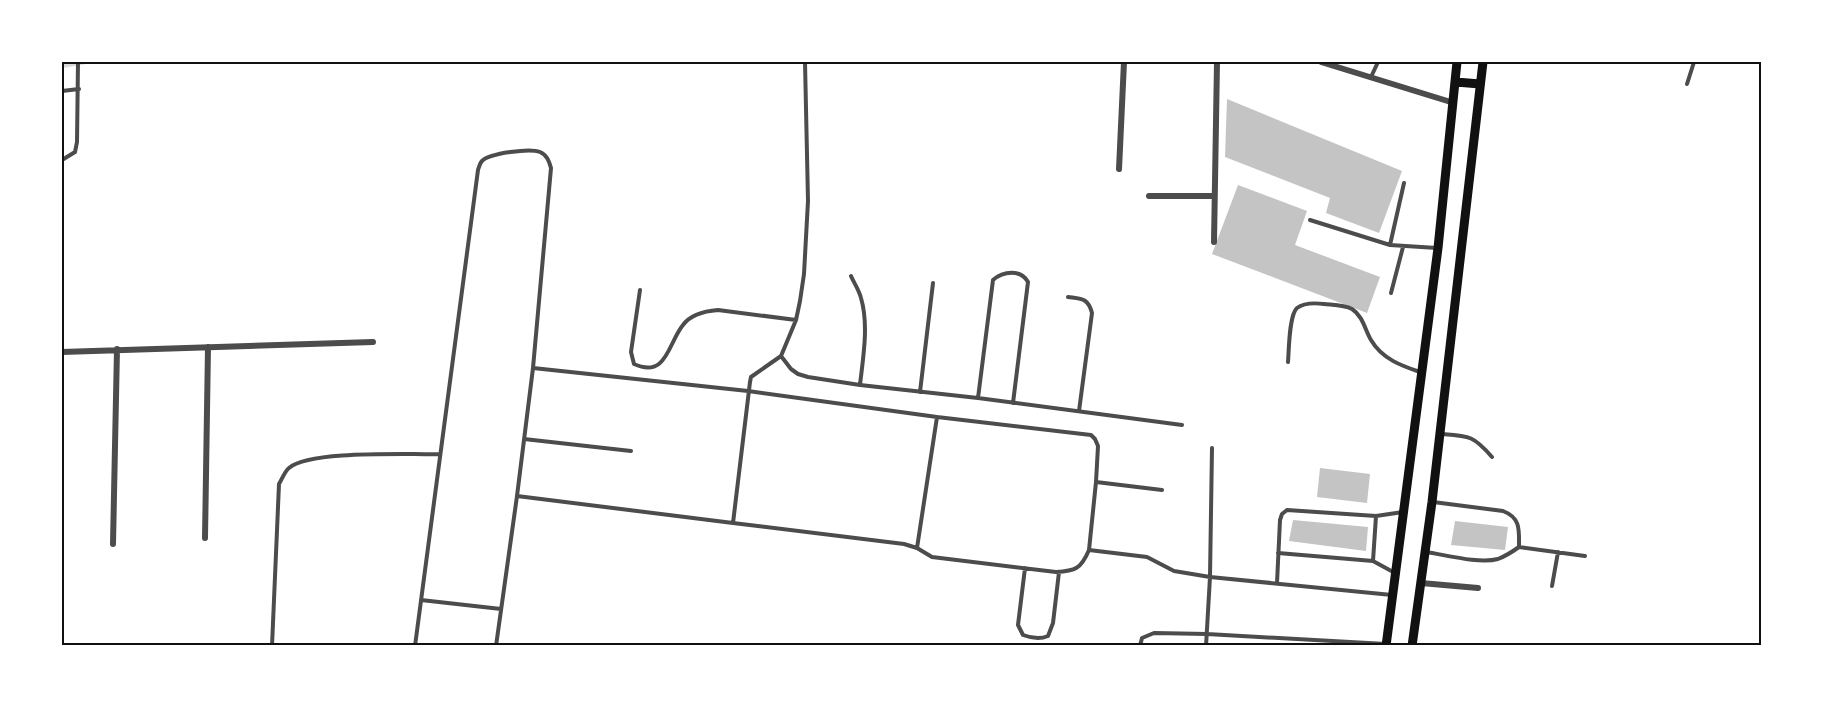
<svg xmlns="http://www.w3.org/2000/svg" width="1823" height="707" font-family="'Noto Serif',serif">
	<rect width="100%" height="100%" fill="#fff"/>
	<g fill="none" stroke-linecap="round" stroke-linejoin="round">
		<path stroke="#d9d9d9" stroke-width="4" d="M62,66l24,-4"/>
	</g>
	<path fill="#c4c4c4" d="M1227,99l175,72 -23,62 -53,-20 4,-15 -105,-41z
		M1238,185l69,26 -12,34 85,32 -13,36 -155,-59z
		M1320,468l50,6 -3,29 -50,-6z
		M1293,520l75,7 -2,24 -77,-10z
		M1455,521l53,6 -3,23 -54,-5z"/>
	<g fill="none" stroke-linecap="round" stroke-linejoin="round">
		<path stroke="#4c4c4c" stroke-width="4" d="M1371,77l7,-15
			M1687,84l7,-22
			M62,91l17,-2
			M62,160l13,-8 2,-10 1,-80
			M1310,220l80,25 47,3
			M1390,245l14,-62
			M851,276c3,7 8,14 10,22 8,27 2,60 -1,87
			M640,290l-9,62 3,12c33,15 34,-21 49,-39 8,-11 22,-14 35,-15l78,10
			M1391,293l12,-46
			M1068,297c14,2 20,1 24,16l-13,98
			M781,356l10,13 7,5 10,3 52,8 118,13 204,27
			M1288,362c1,-12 1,-47 9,-54 8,-6 19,-5 27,-4 9,1 20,1 28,5 11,7 13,21 19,31 11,19 31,26 49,32
			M533,368l215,23 189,26 -20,131
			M920,392l13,-109
			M978,398l15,-118c10,-9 28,-11 35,2l-15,121
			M937,417l154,18 4,4 3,7 -2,36 -7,68 58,7 27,14 36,6 2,-129
			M1440,434c29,2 33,1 52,23
			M524,439l107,12
			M1096,482l66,8
			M733,523l171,21 13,4 15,9 124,15c19,-1 25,-3 33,-22
			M1519,547l66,9
			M1426,552c20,3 53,12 72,7 8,-3 14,-7 21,-12 0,-17 2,-29 -16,-36l-70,-9
			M1278,553l95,8
			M1025,568l-7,57 5,10c8,3 18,4 25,1l5,-13 6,-51
			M1395,573l-22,-12 3,-45 27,-4
			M1277,583l3,-63 2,-6 5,-4 89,6
			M1552,586l6,-34
			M421,600l80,9
			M272,646l7,-162c3,-5 6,-13 10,-16 21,-18 120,-13 151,-14
			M415,646l63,-476c1,-3 2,-7 4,-9 8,-8 48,-13 58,-9 7,3 9,9 11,16l-18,200 -16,128
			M496,646l21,-150 216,27 17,-141 1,-5 30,-21 15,-36 4,-19 4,-27 4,-73 -3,-139
			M1140,646l2,-8 12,-5 53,1 179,10
			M1206,646l4,-69 182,18"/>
		<path stroke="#4c4c4c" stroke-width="6" d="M1321,62l133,41
			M1119,169l5,-107
			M1149,196h65
			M1214,242l3,-180
			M62,352l311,-10
			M205,538l3,-191
			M113,544l4,-195
			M1421,583l57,5"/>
		<path stroke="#111" stroke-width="9" d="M1456,82l24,2
			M1386,646l52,-398 19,-186
			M1412,646l20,-144 51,-440"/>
	</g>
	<rect width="1823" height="707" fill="none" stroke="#ffffff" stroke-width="126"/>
	<rect x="63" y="63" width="1697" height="581" fill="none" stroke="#111" stroke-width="2"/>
</svg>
